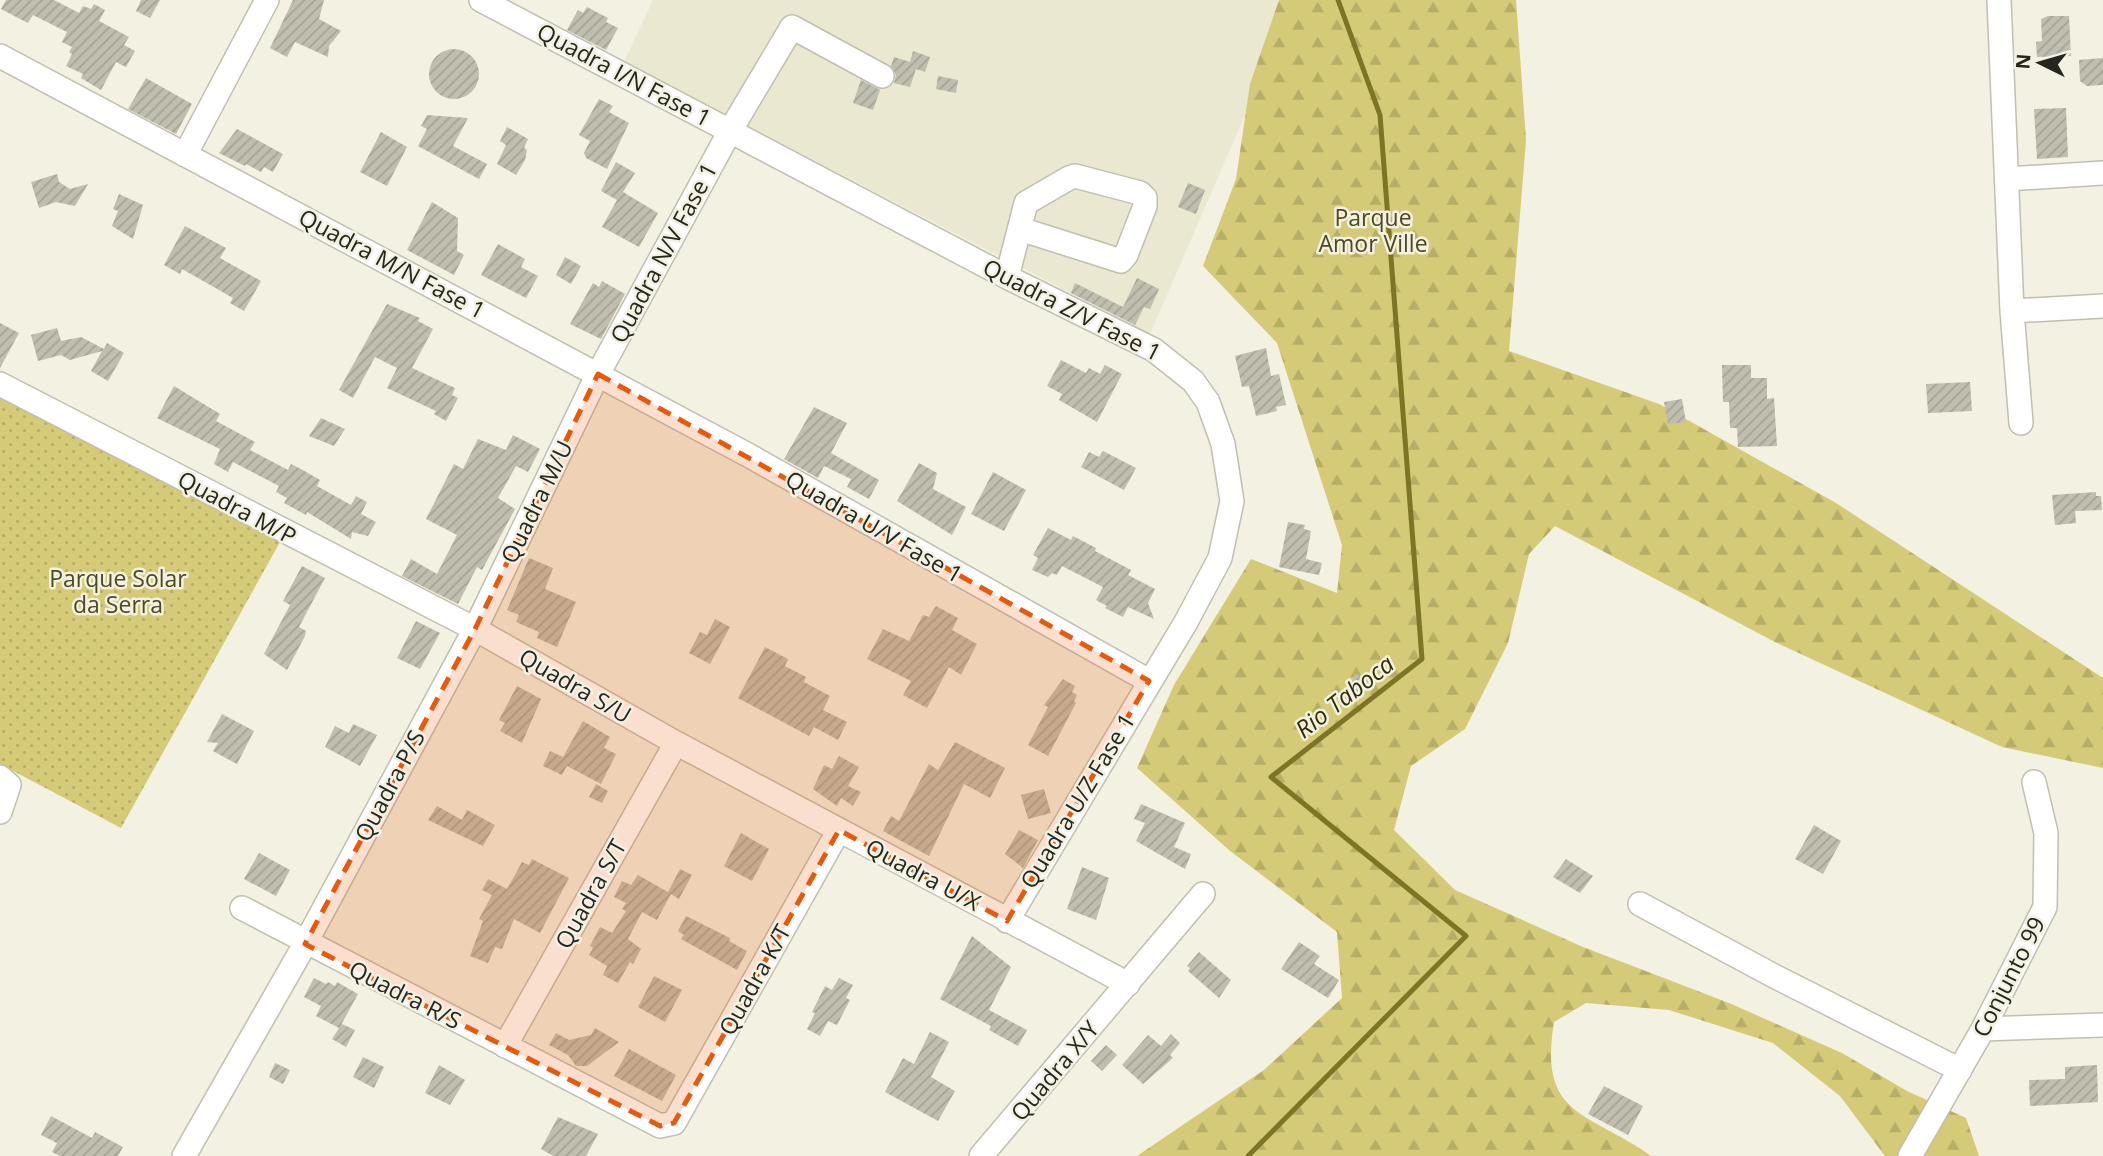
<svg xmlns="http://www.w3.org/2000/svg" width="2103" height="1156" font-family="'Open Sans',sans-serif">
	<defs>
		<pattern id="grass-dots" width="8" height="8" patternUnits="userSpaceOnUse" patternTransform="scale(1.75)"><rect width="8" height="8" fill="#d4ca77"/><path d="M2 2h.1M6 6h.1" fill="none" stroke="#b6ad66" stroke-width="1.8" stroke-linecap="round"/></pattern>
		<pattern id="forest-firs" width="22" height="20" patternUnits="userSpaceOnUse" patternTransform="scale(1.75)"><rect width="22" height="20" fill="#d4ca77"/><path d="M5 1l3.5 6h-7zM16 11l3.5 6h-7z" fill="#b6ad66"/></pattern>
		<pattern id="building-hatch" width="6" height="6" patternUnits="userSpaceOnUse" patternTransform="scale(1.75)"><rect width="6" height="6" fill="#bfbeaf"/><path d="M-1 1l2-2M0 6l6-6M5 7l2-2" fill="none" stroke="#a4a396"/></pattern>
	</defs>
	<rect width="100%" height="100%" fill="#f2f1e2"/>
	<path fill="#eae8d1" d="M653,0h642l-145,334 -526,-272z"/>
	<path fill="url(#grass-dots)" d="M0,393l280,149 -159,286 -121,-64z"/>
	<path fill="url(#forest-firs)" d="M1279,0h237l10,140 -17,211 150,53 177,99 267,175v90l-101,-21 -227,-105 -220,-116 -26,28 -21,89 -43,86 -54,37 -17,64 61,60 128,57 146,56 113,50 65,38 59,27 13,38h-94l-45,-60 -67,-53 -104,-33 -83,-7 -32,19c-16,96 34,89 97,134h-514l127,-86 78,-72 -5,-66 -108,-82 -92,-82 37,-83 77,-126 86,34 5,-48 -65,-202 -74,-77 33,-87 14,-95z"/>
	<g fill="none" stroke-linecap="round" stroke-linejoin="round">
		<path stroke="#7e7426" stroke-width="5" d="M1248,1156l218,-220 -195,-159 151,-118 -42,-544 -42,-115"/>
	</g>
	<path fill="url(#building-hatch)" d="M6,0h48l25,13 4,-7 8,3 3,-5 11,6 -6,11 30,16 -5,8 11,6 -9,16 -10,-5 -15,28 -20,-12 2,-4 -17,-8 6,-12 -3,-2 3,-5 -10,-5 5,-10 -34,-17 -5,8 -6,-3 -21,-11z
		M141,0h19l-10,18 -14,-7z
		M293,0h31l-5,19 22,12 -12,15 -1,11 -33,-15 -8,15 -17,-9z
		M587,7l21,11 -2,4 12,6 -12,22 -39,-20 11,-20 5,3z
		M2048,16h21l2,40 -34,1 -1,-15 6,-1 -1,-22z
		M429 74a25 25 0 1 1 50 0a25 25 0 1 1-50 0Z
		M913,51l17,6 -5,15 -9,-3 -6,18 -16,-4 2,-8 -5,-9 3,-9 16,5z
		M2103,58v27l-16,1 -7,-5 -1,-21z
		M938,76l20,4 -2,13 -20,-4z
		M146,78l46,26 -16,30 -48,-25z
		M861,80l19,10 -7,20 -20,-7z
		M599,99l14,7 -4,6 20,11 -22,46 -21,-11 -2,-5 6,-12 -11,-6z
		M2066,108l2,49 -31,2 -3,-50z
		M427,115l41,3 -15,28 34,18 -8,15 -61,-33 9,-17 -6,-3z
		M507,127l21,12 -4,9 3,2 -2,10 -9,15 -19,-11 9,-19 -6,-4z
		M237,129l46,25 -10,18 -9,-5 -3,5 -15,-8 -1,2 -26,-13z
		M381,132l26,15 -20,39 -27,-14z
		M616,162l19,11 -12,19 35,21 -19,34 -37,-20 15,-27 -16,-9z
		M57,174l2,8 11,7 18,-5 -13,22 -19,-4 -17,6 -8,-26z
		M1188,183l17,7 -9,24 -18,-7z
		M119,194l24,11 -10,34 -21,-13 6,-15 -5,-2z
		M432,202l26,16 -1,33 7,4 -10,20 -47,-25z
		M185,226l41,22 -6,10 41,23 -17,30 -14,-8 3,-5 -21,-12 -30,-17 -2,5 -16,-9z
		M498,244l27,15 -4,8 17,9 -12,22 -45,-23z
		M565,257l16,9 -10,18 -15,-9z
		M1137,278l22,11 -9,20 -6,-2 -9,18 -64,-32 4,-10 48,24z
		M602,281l23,13 -24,45 -31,-15 23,-41 6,4z
		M387,304l33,14 -2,3 15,8 -21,39 43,20 -3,7 6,3 -12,23 -12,-7 2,-3 -49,-23 10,-20 -22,-11 -22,41 -14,-8z
		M0,323l19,10 -19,35z
		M57,328l4,13 20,-4 23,12 3,-6 17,10 -16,28 -17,-10 11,-20 -32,9 -9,-5 -23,6 -7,-26z
		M1266,348l5,28 8,-2 7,31 -10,2 1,4 -21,5 -7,-30 -7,1 -7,-31z
		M1061,360l25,13 3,-5 11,6 5,-9 17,9 -25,48 -38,-22 3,-6 -15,-8z
		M1722,365h29v13h16v21l7,-1 3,48 -39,1 -1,-19h-7l-1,-26h-6z
		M1970,382l2,29 -44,2 -2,-29z
		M174,386l46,28 -4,7 39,21 -5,8 38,20 3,-6 10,5 19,11 -3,6 34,19 5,-9 11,6 -6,12 15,8 -8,14 -16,-4 -1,7 -44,-27 -1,3 -22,-12 3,-5 -11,-6 3,-6 -46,-24 -5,10 -14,-8 6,-15 -63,-31z
		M1682,399l4,23 -18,2 -4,-22z
		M814,407l33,16 -16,30 48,27 -10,19 -22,-12 4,-8 -27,-13 -6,12 -34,-19z
		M321,418l24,11 -11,17 -25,-10z
		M513,435l27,14 -12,23 -12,-6 -18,32 17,11 -33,61 -5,-3 -19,37 -56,-28 9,-17 26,15 20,-39 -31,-16 28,-55 9,5 15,-30 28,11z
		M1103,451l33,17 -12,22 -43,-23 8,-15 10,5z
		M919,463l18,10 -4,16 33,18 -14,28 -55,-34z
		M993,472l33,18 -22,41 -33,-17z
		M2096,492v4h5l1,14 -27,1 1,12 -21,2 -3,-30z
		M1288,522l17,3 -1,4 7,2 -5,28 16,4 -3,12 -40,-8z
		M1048,528l23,12 2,-4 23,12 -1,3 36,19 -3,5 27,14 -7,14 6,16 -26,-12 -5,10 -18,-9 2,-2 -11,-6 7,-13 -41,-21 -5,9 -5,-2 -4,4 -16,-7 6,-12 -5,-3z
		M529,558l24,10 -8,21 31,13 -19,45 -20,-9 2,-6 -23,-10 3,-7 -12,-5z
		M302,566l23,12 -26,49 7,4 -1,5 -18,34 -23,-16 26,-49 -7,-4z
		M936,606l22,12 -6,12 25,14 -16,31 -12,-8 -22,41 -24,-13 8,-14 -44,-22 16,-30 26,12 14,-26 6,2z
		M715,619l15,8 -20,37 -21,-11 11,-21 7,3z
		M416,621l24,12 -20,36 -23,-11z
		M765,647l23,12 -3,7 21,11 -2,5 26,14 -7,14 24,12 -9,18 -24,-13 -5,9 -71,-38z
		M1356,674l14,9 -9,16 -15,-9z
		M1063,679l12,7 -3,6 5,3 -3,6 2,2 -28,53 -20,-11 20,-38 -4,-2z
		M517,686l24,13 -19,44 -22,-12 5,-8 -6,-3z
		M222,714l32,17 -17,33 -24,-13 5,-8 -11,-1z
		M583,721l27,16 -6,11 12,6 -15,30 -34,-18 -5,9 -19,-9 7,-15 13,6z
		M353,724l24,11 -17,31 -35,-19 10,-21 14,7z
		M955,742l50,26 -15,30 -26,-14 -35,72 -46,-25 8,-15 8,5 30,-57 9,6z
		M839,756l20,11 -11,19 13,6 -8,14 -12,-8 -4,8 -24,-17 11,-24 8,4z
		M596,784l12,7 -6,12 -13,-6z
		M1044,789l7,24 -23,6 -7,-24z
		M1141,804l44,19 -11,24 17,7 -6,15 -49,-28 9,-18 -11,-4z
		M437,806l25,14 5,-10 28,15 -12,21 -55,-26z
		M1814,825l27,16 -18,33 -28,-15z
		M1019,830l19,10 -15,28 -18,-14z
		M741,833l28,16 -17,32 -28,-15z
		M259,853l31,17 -14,26 -32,-17z
		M532,859l37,19 -29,55 -26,-14 -12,30 -7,-2 -7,16 -18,-7 13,-35 -4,-2 13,-24 -10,-5 6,-11 19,10 15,-27 7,3z
		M1566,859l27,17 -13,17 -27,-16z
		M1082,867l27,11 -13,42 -29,-11z
		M680,869l12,6 -13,24 -8,-5 -14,26 -15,-8 -14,27 13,10 -8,15 -3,-2 -12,21 -15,-8 4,-9 -18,-11 4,-7 -3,-2 10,-19 12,6 14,-22 -4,-2 4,-6 -12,-6 8,-16 9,4 7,-10 30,17z
		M686,916l44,22 -1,3 18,10 -10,19 -56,-31 3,-4 -6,-4z
		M972,936l39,31 -22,43 38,20 -9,16 -29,-16 2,-4 -51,-27z
		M1299,942l21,14 -6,8 25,16 -11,18 -47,-29z
		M1199,952l32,28 -12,18 -31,-27 2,-3 -3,-2z
		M654,976l28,14 -17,32 -27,-15z
		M314,978l12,6 2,-2 7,4 2,-4 21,12 -18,33 2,-3 13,6 -9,17 -14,-8 7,-11 -23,-12 5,-10 -17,-9z
		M839,978l14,7 -7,13 4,2 -13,25 -9,-4 -8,15 -13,-7 8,-16 -3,-1 13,-26 7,4z
		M595,1028l24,14 -32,24h-11l-8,-11 -19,-10 7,-12 13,7 22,-5z
		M930,1032l19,10 -18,35 24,14 -17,30 -53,-29 18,-34 11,6z
		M1171,1034l9,9 -10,12 3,3 -30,26 -21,-19 26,-30 13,11z
		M1106,1045l11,10 -15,16 -11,-10z
		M629,1049l47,26 -14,26 -48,-25z
		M363,1057l21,10 -10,21 -21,-11z
		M275,1063l15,7 -7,14 -14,-7z
		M439,1065l26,15 -15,25 -25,-12z
		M2097,1065l1,37 -68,4 -1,-26 36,-1v-12z
		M1604,1086l39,20 -15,29 -40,-21z
		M51,1116l41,22 3,-6 28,15 -5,9h-58l-8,-4 5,-9 -16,-8z
		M558,1117l40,17 -12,22h-33l-12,-7z"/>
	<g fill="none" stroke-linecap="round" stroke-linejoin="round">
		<defs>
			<path id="minor" d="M481,0l526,277 147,73 39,31 15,21 15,42 9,57 -12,57 -34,64 -179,299
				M1999,0l13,311 9,112
				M0,56l748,399 401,226
				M185,155l82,-155
				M2007,179l96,-6
				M1007,277l19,-74 43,-25 6,-2 65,17 5,5v8l-19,49 -5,6 -101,-32
				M2012,311l91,-5
				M0,384l475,245 201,114 452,241
				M0,777l9,8 -9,27
				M1640,904l136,73 184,93
				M242,908l418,218 14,-3 165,-293
				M1983,1029l120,-4
				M505,1046l171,-303
				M184,1156l121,-212 170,-315 123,-255 132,-243 62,-104 90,49
				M981,1156l222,-262
				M1910,1156l73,-127 62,-122 1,-74 -12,-51"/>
		</defs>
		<use href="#minor" stroke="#c0bfb0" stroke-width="26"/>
		<use href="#minor" stroke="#fff" stroke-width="23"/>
	</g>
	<path fill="#e8590c" fill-opacity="0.2" stroke="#e8590c" stroke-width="5" stroke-dasharray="14 9" stroke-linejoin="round" d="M598,374l551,307 -142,240 -168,-91 -165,293 -14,3 -355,-182 170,-315z"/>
	<g text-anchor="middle" stroke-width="5" stroke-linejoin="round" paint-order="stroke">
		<g font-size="23" fill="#26251f" stroke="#f2f1e2">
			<text transform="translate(624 75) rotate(28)" y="8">Quadra I/N Fase 1</text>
			<text transform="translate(664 253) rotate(-62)" y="8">Quadra N/V Fase 1</text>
			<text transform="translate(392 264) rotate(28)" y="8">Quadra M/N Fase 1</text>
			<text transform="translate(1072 310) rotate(27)" y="8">Quadra Z/V Fase 1</text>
			<text transform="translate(537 502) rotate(-64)" y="8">Quadra M/U</text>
			<text transform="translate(237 508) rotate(28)" y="8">Quadra M/P</text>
			<text transform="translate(874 527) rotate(30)" y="8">Quadra U/V Fase 1</text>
			<text transform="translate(575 686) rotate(30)" y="8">Quadra S/U</text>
			<text transform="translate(390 786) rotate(-62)" y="8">Quadra P/S</text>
			<text transform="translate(1078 801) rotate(-59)" y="8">Quadra U/Z Fase 1</text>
			<text transform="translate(923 875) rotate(28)" y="8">Quadra U/X</text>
			<text transform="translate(591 894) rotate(-61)" y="8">Quadra S/T</text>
			<text transform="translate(2009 977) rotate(-63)" y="8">Conjunto 99</text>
			<text transform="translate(755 980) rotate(-61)" y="8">Quadra K/T</text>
			<text transform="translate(405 995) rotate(27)" y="8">Quadra R/S</text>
			<text transform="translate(1055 1071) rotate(-50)" y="8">Quadra X/Y</text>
		</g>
		<g font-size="23" fill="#4e491e" stroke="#f2f1e2">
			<text x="1373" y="226">Parque<tspan x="1373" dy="26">Amor Ville</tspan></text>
			<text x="118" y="587">Parque Solar<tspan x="118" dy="26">da Serra</tspan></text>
		</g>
		<g font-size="24" font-style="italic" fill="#322d00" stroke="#f2f1e2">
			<text transform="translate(1345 697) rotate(-38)" y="8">Rio Taboca</text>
		</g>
	</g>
	<g transform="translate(2040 63) rotate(275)" stroke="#f2f1e2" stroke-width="5" paint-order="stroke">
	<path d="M0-5L12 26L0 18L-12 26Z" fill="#26251f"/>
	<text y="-10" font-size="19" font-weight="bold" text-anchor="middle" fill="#26251f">N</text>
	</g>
</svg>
